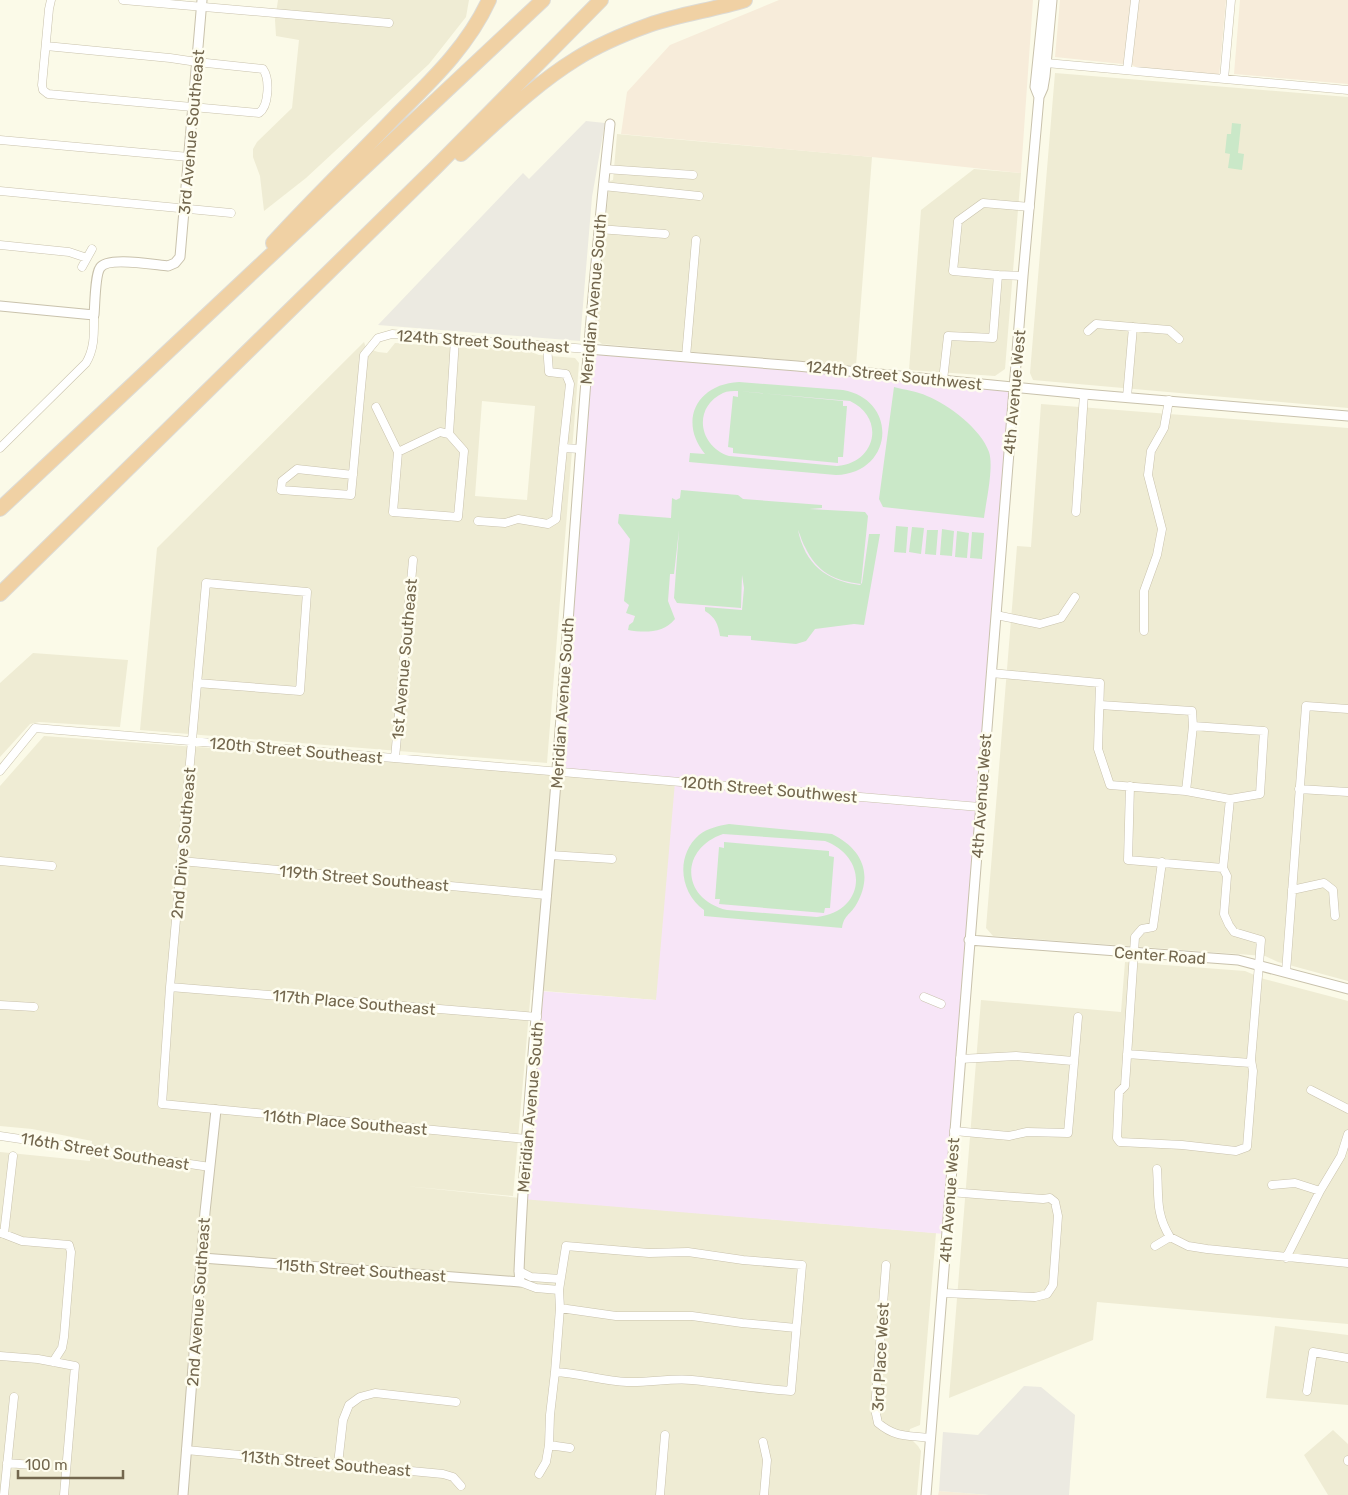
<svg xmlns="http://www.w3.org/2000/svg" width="1348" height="1495" font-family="Rubik,sans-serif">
	<rect width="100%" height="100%" fill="#fbfae8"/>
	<path fill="#efecd4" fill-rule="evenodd" d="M278,0h191l-3,17 -37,47 -123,114 -42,33 -4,-35 -7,-19v-8l4,-7 35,-34 7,-68 -23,-4 -1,-16z
		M1055,73l293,24v311l-315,-28 -3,-7z
		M617,134l255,23 -16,209 -254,-22 -8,-7 11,-113 5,-43 3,-1z
		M974,169l47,4 -16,196 -10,7 -86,-6 12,-160z
		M364,342l2,6 12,4 9,1 8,-10 90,6 9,-2 34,4 11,4 36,3 4,5 -32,400 -407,-33 17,-182zM482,401l53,5 -8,94 -52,-4z
		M1041,404l307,24v553l-70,-19 -13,-6 -272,-20 -7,-8 31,-382 14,1z
		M33,653l95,7 -8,67 -81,-5 -9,2 -30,33v-74z
		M44,736l677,49 -65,215 -125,-10 -18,206 -108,-10 126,13 405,34 -16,192 -10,4 -2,11h4l6,6 3,5 -4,44h-917v-343l90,9 2,-20 -60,-12 -32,-3v-340z
		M1125,962l120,9 19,8 84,22v323l-251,-22 -4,38 -144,58 32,-398 140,12z
		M1275,1326l73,9v70l-82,-7z
		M1333,1430l15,14v51h-20l-24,-40z"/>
	<path fill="#f7ecda" d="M779,0h254l-12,173 -149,-16 -251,-23 6,-42 43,-47z
		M1060,0h166l-7,77 -78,-7 -9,-5 -77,-8z
		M1240,0h108v84l-114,-10z
		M939,1491l50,4h-51z"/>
	<path fill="#eceae1" d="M586,121l19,2 -13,74 -12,144 -202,-16 145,-152 6,6z
		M1024,1386l17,1 34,28 -6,80h-80l-50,-4 4,-59 35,3z"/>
	<path fill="#f7e5f7" d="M588,349l426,38 -69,847 -423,-35 17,-208 117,9 19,-218 -118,-11z"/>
	<path fill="#cae8c8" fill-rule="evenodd" d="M1232,123l9,1 -3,29 6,1 -2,16 -14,-2 2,-14 -5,-1 2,-19h4z
		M739,382l104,8c56,10 51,83 -7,85l-147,-13 1,-9 15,1c-27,-33 -8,-70 34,-72zM738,391l112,10c36,17 26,62 -13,65l-108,-10c-30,-10 -37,-48 -6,-63 4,-2 10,-2 15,-2z
		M894,387c10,3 23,4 33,9 22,9 54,33 62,56 5,15 -3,50 -5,66l-101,-11 -4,-8z
		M738,391l105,10v5h4l-4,51h-5v6l-105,-10v-5l-5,-1 5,-51 5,1z
		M681,490l57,5 5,4 79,6v3l-13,1 56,3 3,4 -7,68c-27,-3 -44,-12 -56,-37 -3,-5 -5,-13 -7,-17 7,34 28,51 62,55l2,-2 7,-49h11l-16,91 -10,-1 -39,5 -9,12 -10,3 -45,-4v-4l-23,-1v2l-8,-1c-2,-12 -4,-18 -15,-25v-4l37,3 2,-22 -2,-13 -1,33 -64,-5 -3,-5 5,-68 -5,44h-4l-2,27 7,18c-11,14 -30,14 -47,11l1,-5 4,-3 2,-6 -9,-3 3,-8 -5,-4 6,-62 -12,-16 1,-9 52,4 1,-20 4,2 4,-2z
		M896,526l12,1 -2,26 -12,-1z
		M912,527l12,1 -3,26 -12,-2z
		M942,529l12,2 -2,25 -12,-1z
		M927,530h11l-2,25 -11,-1z
		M957,531l12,2 -2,25 -12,-1z
		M972,532l12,1 -2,26 -12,-1z
		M729,824l103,10c30,15 42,40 24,71 -6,10 -12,10 -14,23l-138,-12v-6c-24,-17 -29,-54 -5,-75 9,-7 19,-9 30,-11zM723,834l102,7c45,17 40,71 -8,76l-90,-7c-46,-11 -48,-61 -4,-76z
		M724,842l105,9v5l5,1 -4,51h-5l-1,5 -105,-9 1,-5h-5l4,-52 5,1z"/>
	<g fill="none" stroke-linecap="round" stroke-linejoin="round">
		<defs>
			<path id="minor" d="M123,0l266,23
				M46,46l124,12 27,4 66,7c7,10 6,37 -4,44l-211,-19 -5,-4 -1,-5 7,-76 2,-9
				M1046,63l302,27
				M1127,70l8,-70
				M1224,79l7,-79
				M0,140l189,17
				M605,169l88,6
				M603,186l96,10
				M0,191l231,22
				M599,229l66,5
				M0,245l69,7 18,6
				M82,267l10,-18
				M998,275l25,1
				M1088,331l8,-7 73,6 10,9
				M547,346l2,26 17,2 4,10 -7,64 18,1
				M686,357l10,-117
				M943,380l5,-44 45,2 5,-63 -45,-4 5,-50 25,-18 47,4
				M1127,397l6,-70
				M376,407l22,45
				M449,434l-9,-2 -42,20 -5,60 65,5 6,-66 -15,-17 6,-95
				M0,448l86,-85c9,-15 8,-31 8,-48
				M353,475l-56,-6 -15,12 -1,9 70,5 13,-140 14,-17 14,-4 196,15
				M1076,512l8,-118
				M478,521l27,2 13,-4 30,5 8,-5 7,-71
				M996,615l44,9 21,-6 14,-21
				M1144,631v-40l13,-36 5,-26 -14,-54 3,-24 13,-23 5,-28
				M991,673l109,10 -2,66 12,36 76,6 7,-65 71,5 -4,63 -30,5 -7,69 -95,-8 2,-74
				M197,683l103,8 7,-99 -101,-9 -36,404 -8,117 365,35
				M1100,705l92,6 1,15
				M395,758l18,-198
				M0,771l35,-43 945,79
				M1299,789l49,3
				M1186,791l44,8
				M550,855l62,4
				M0,861l52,5
				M181,861l366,34
				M1162,862l-9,65 -11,2 -7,8 -10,149 -6,6 -2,46 3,4 62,3 54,6 11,-4 6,-76 -2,-11 10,-120 -27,-8 -5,-7 -5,-11 3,-38 -4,-8
				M1292,890l32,-7 9,7 2,26
				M1286,972l20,-266 42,3
				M170,987l367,30
				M924,997l17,7
				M0,1005l34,2
				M1127,1054l124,9
				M960,1059l56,-3 57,5
				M1311,1090l37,19
				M954,1131l55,5 18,-4 41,1 10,-116
				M0,1136l210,31
				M1157,1169c2,27 -2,44 13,68
				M1272,1185l23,-2 25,8
				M0,1233l4,1 9,-78
				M4,1234l18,7 47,4 2,7 -7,85 -2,11 -9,14
				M1170,1237l18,9 19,3 141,14
				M1155,1246l15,-9
				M1286,1258l34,-67 21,-35 7,-22
				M886,1265l-11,144 3,14c18,15 29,12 52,15
				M519,1271l12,6 29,2
				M520,1282l16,6 23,2
				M943,1293l92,4 12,-3 6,-9 5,-69 -3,-14 -5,-4 -7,1 -94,-7
				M560,1308l56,8h76l50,7 54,5
				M0,1356l38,3 37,7 -11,129
				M1307,1391l6,-39 35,6
				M763,1442l4,18 -3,35
				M549,1445l21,3
				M186,1450l257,24 10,3 8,9
				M1348,1460v1
				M7,1463l38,3
				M338,1464l5,-44 6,-15 11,-8 15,-4 81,9
				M539,1474l7,-12 3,-17 1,-30 5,-43 5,-64 -1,-18 7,-44 83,7 39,-1 55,8 59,5 -11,126c-33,-2 -66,-8 -99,-11 -22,-2 -43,3 -65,2 -24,-1 -48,-9 -72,-10
				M4,1495l10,-98
				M660,1495l5,-60"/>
			<path id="tertiary" d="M1039,97l-4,-10 9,-87
				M0,306l94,9c1,-10 1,-40 6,-47 7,-12 55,-3 68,-2l7,-3 5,-6 22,-257
				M588,349l209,17 287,28 264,22
				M969,940l269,20 110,29
				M202,1258l318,24 -1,-11c7,-167 25,-334 38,-502 17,-215 29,-430 53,-645
				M183,1495l22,-283 11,-102
				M926,1495l97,-1219 16,-179 4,-9 2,-12 7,-76"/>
			<path id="motorway" d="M461,154c37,-33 73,-69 115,-95 22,-14 48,-25 73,-34 31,-11 64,-15 96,-25
				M273,243c40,-44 83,-85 124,-128 35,-35 71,-69 92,-115
				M0,509l543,-509
				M0,594l436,-427 165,-167"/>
		</defs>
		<use href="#minor" stroke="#c9c2ac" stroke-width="9"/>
		<use href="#tertiary" stroke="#c9c2ac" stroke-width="11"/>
		<use href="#motorway" stroke="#dddbd5" stroke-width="16"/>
		<use href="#minor" stroke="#fff" stroke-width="8"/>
		<use href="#tertiary" stroke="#fff" stroke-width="9"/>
		<use href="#motorway" stroke="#f0d1a4" stroke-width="14"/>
	</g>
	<g text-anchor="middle" stroke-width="5" stroke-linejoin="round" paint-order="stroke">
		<g font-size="16" fill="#73674e" stroke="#fefdef">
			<text transform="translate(191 132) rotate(-85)" y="6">3rd Avenue Southeast</text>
			<text transform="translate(593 299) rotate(-85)" y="6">Meridian Avenue South</text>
			<text transform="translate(483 341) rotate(4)" y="6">124th Street Southeast</text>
			<text transform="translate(894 375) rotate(6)" y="6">124th Street Southwest</text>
			<text transform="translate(1014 392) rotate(-85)" y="6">4th Avenue West</text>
			<text transform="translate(404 659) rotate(-85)" y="6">1st Avenue Southeast</text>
			<text transform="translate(562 703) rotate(-86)" y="6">Meridian Avenue South</text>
			<text transform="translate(296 750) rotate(5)" y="6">120th Street Southeast</text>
			<text transform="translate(769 789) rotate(5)" y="6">120th Street Southwest</text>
			<text transform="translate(981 796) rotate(-86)" y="6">4th Avenue West</text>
			<text transform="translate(183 843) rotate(-85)" y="6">2nd Drive Southeast</text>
			<text transform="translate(364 878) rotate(5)" y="6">119th Street Southeast</text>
			<text transform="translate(1160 955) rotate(4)" y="6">Center Road</text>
			<text transform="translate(354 1002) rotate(5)" y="6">117th Place Southeast</text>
			<text transform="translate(530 1107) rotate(-85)" y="6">Meridian Avenue South</text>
			<text transform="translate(345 1122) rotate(5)" y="6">116th Place Southeast</text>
			<text transform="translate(105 1151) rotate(9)" y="6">116th Street Southeast</text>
			<text transform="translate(949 1200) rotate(-86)" y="6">4th Avenue West</text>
			<text transform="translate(361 1270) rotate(4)" y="6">115th Street Southeast</text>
			<text transform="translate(198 1302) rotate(-86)" y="6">2nd Avenue Southeast</text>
			<text transform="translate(880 1357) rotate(-87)" y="6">3rd Place West</text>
			<text transform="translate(326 1463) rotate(5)" y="6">113th Street Southeast</text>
		</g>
	</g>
	<path d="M18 1470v8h105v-8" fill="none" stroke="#73674e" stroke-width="2.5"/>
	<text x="25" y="1470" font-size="15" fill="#73674e" stroke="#fefdef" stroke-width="4" paint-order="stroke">100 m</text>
</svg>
